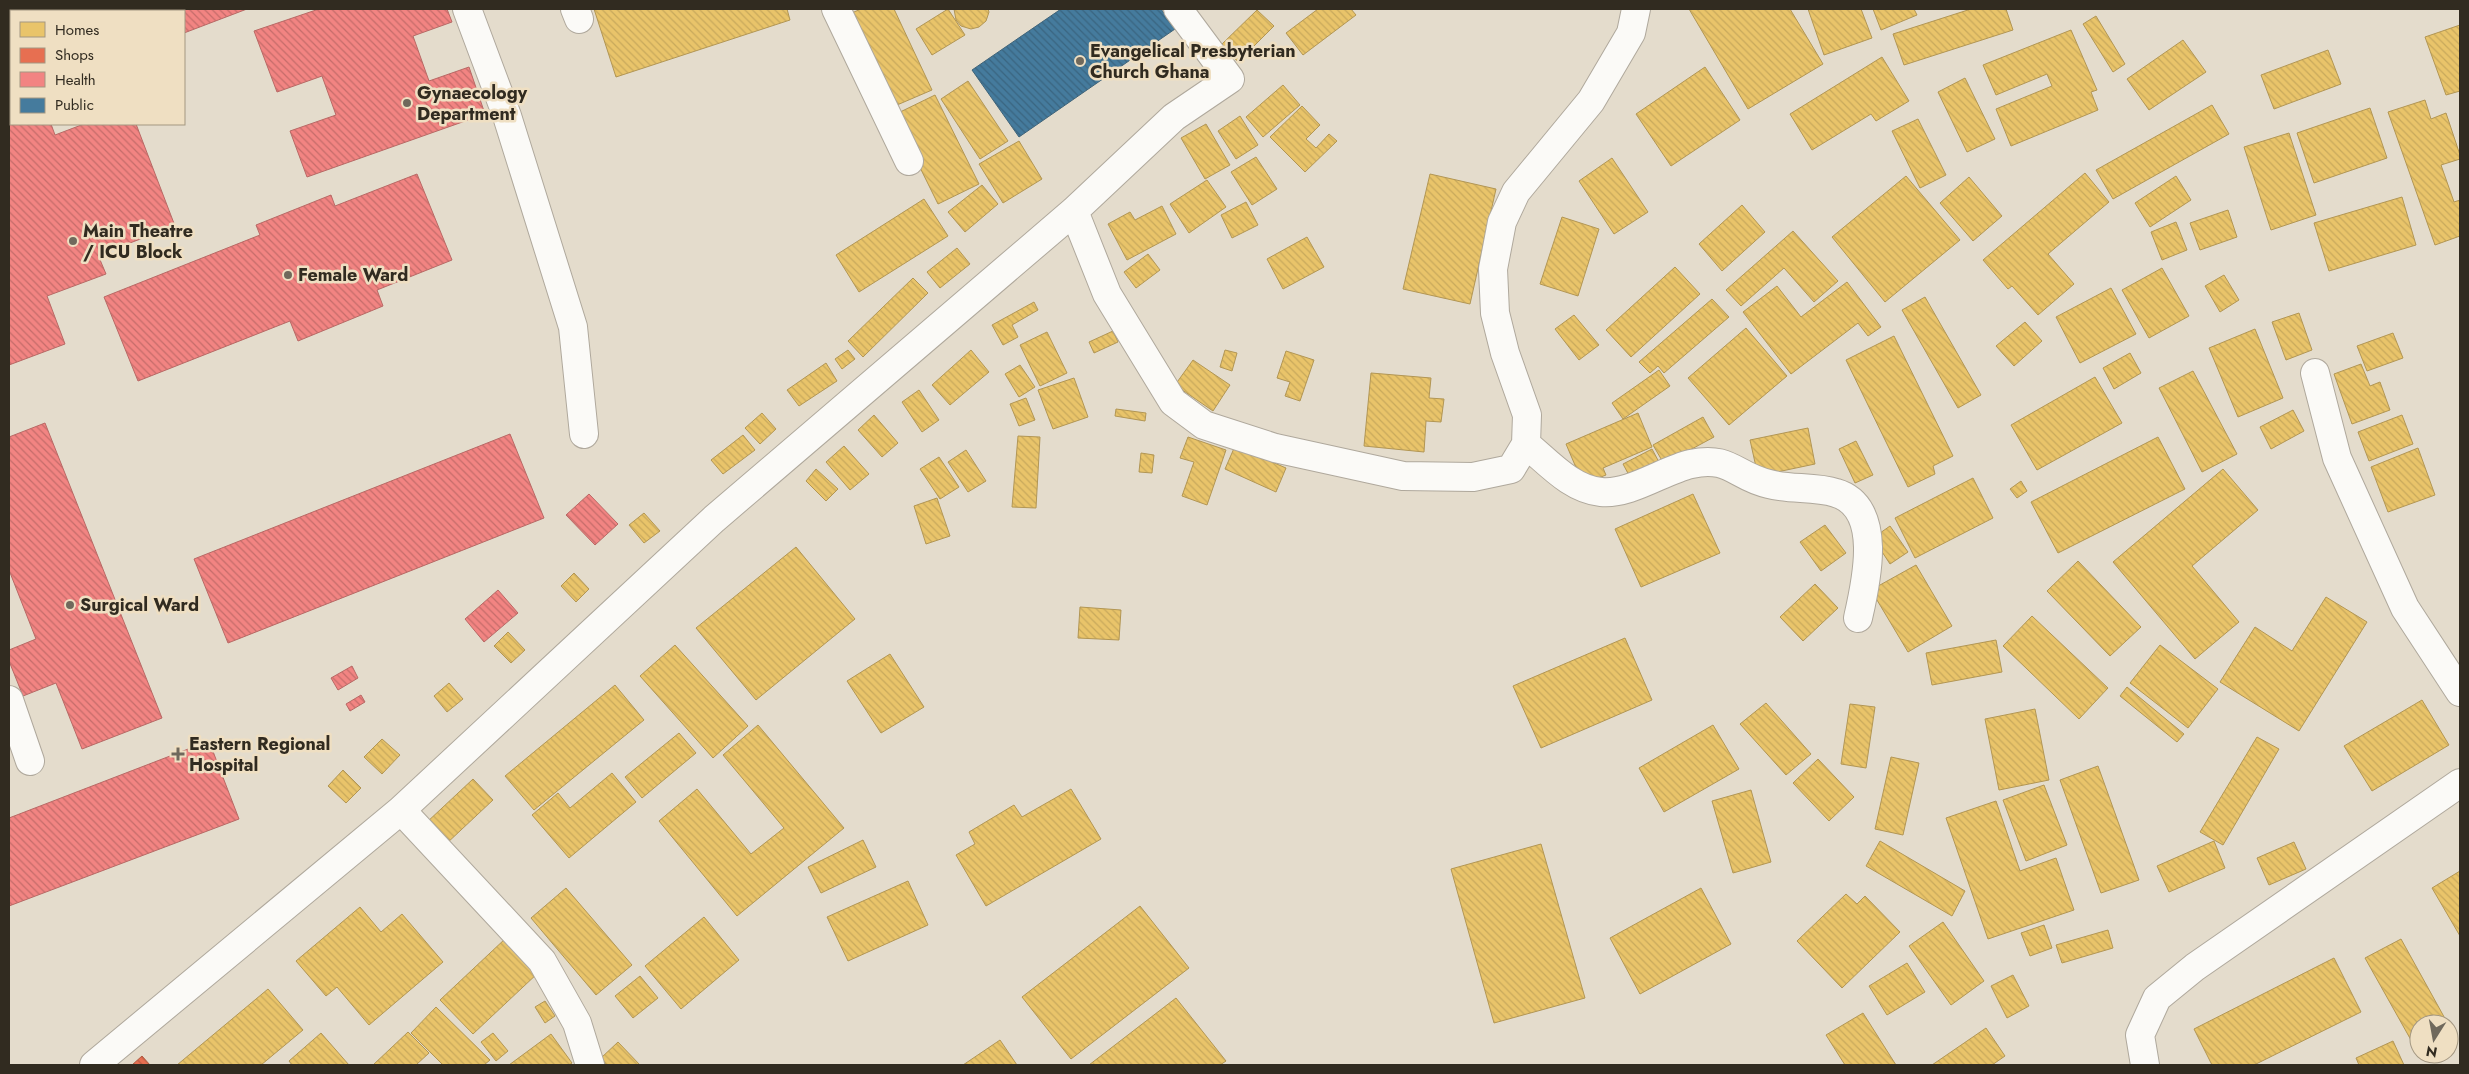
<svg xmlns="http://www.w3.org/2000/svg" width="2469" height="1074" font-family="Jost,sans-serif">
	<defs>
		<pattern id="homes-back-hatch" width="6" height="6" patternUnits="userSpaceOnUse" patternTransform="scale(1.25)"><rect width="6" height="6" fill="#e9c46a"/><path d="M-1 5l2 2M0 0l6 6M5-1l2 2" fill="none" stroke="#c8a95c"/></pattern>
		<pattern id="shops-back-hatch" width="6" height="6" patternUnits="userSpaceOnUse" patternTransform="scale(1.25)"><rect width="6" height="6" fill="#e76f51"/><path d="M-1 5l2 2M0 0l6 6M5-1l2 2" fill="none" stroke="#bc5b43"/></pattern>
		<pattern id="health-back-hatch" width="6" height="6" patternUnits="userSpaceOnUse" patternTransform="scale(1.25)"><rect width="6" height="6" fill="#f28482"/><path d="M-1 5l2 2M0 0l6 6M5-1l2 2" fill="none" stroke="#c56c6a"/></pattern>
		<pattern id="public-back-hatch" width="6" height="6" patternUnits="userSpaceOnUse" patternTransform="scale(1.25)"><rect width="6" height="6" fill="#457b9d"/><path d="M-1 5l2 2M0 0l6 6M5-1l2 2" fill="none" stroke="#3a6580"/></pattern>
	</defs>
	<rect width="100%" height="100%" fill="#e4dccc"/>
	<path fill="url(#homes-back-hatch)" stroke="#b29654" d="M594,9h193l3,11 -174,57z
		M861,9h33l38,81 -42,18 -43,-93z
		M948,9l17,26 -33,20 -16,-26z
		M954,9h34l1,3 -3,9 -7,6 -8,2 -10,-3 -5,-6z
		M1318,9h33l5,6 -53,40 -17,-22z
		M1689,9h101l33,55 -75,45z
		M1808,9h53l11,29 -48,17z
		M1873,9h41l3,6 -36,15z
		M1971,9h35l7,21 -109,35 -11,-31z
		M1257,10l17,16 -36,36 -17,-17z
		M2096,16l29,48 -12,8 -30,-48z
		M2460,25v66l-14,4 -21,-58z
		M2071,30l26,60 -6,2 7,18 -87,36 -15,-37 56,-23 -5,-12 -51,21 -13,-30z
		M2183,40l23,32 -57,38 -22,-31z
		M2328,50l13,34 -67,25 -13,-34z
		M1882,57l27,44 -33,20 -5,-7 -59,36 -22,-36z
		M1705,67l35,53 -69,46 -35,-52z
		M1965,78l30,61 -28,13 -29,-60z
		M968,81l40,60 -28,18 -39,-60z
		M1283,85l17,20 -37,32 -17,-20z
		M935,95l44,89 -41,20 -44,-89z
		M2425,100l6,19 15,-6 14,42v4l-19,6 13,37 6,-2v36l-25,9 -47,-133z
		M2212,105l17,29 -116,65 -17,-29z
		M1302,106l18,19 -14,14 10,9 13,-14 8,7 -32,31 -35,-35z
		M2370,108l17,50 -73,25 -17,-50z
		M1240,116l18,29 -22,14 -18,-28z
		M1918,119l28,56 -26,13 -28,-57z
		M1206,124l24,41 -25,14 -24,-41z
		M2289,133l27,82 -45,15 -27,-83z
		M1019,141l23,38 -39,24 -24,-39z
		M1256,157l21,32 -25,16 -21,-33z
		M1612,158l36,54 -34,22 -35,-53z
		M2085,173l24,29 -61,52 26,30 -36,31 -26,-29 -4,3 -25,-29z
		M1430,174l66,15 -26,115 -67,-15z
		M1906,176l54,64 -75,62 -53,-65z
		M2176,176l15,24 -41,27 -15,-24z
		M1969,177l33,39 -29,25 -33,-38z
		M1207,180l19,27 -37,26 -19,-29z
		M982,185l16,19 -33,28 -17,-20z
		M2402,197l14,48 -87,26 -15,-48z
		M924,199l24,37 -89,56 -23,-37z
		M1246,202l12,23 -26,13 -11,-23z
		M1742,205l23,27 -43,39 -23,-27z
		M1162,206l14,28 -49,26 -19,-36 22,-12 5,8z
		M2228,210l9,27 -37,13 -10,-27z
		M1562,217l37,12 -21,67 -38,-12z
		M2176,222l11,28 -25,10 -11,-28z
		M1793,231l45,50 -24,21 -30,-34 -43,38 -15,-16z
		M1307,237l17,30 -41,22 -16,-30z
		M957,248l13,16 -30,24 -13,-16z
		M1148,254l12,16 -24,18 -12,-16z
		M1675,267l25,27 -69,63 -25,-27z
		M2162,268l27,48 -40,22 -27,-48z
		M2224,275l15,25 -19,12 -15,-26z
		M913,278l15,15 -65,64 -15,-16z
		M1847,282l34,45 -13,9 -10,-13 -67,51 -48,-62 34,-26 24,31z
		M2111,288l25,46 -56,29 -24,-46z
		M1925,297l56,98 -23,13 -56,-98z
		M1712,299l17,18 -65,56 -6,-7 -8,7 -11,-11z
		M1034,302l4,8 -26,15 6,12 -15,8 -11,-20z
		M2299,313l13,37 -26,10 -14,-38z
		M1574,315l25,30 -20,15 -24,-31z
		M2025,322l17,19 -28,25 -18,-20z
		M1746,328l41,48 -58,49 -41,-47z
		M2255,329l28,69 -45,19 -29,-69z
		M1113,331l5,11 -24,11 -5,-11z
		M1047,332l20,41 -27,13 -20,-41z
		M2393,333l10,25 -36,13 -10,-25z
		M1894,336l59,120 -20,10 2,8 -27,13 -62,-127z
		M848,350l7,9 -13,10 -7,-10z
		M971,350l18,22 -39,33 -18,-20z
		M1225,350l12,3 -5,18 -12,-4z
		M1286,351l28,9 -14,41 -15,-5 5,-14 -13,-4z
		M2130,353l11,20 -27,16 -11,-21z
		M1193,360l37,25 -17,26 -38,-26z
		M826,363l11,18 -38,25 -12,-16z
		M2361,364l9,22 10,-4 10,28 -38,14 -18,-50z
		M1020,365l15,22 -16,10 -14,-23z
		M1659,370l11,16 -47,33 -11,-16z
		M2193,371l44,83 -35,18 -43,-84z
		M1371,373l60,5 -2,20 15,1 -3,23 -15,-1 -2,31 -60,-6z
		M2095,377l27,46 -85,47 -26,-45z
		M1074,378l14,39 -35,12 -15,-39z
		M919,390l20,30 -17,12 -20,-30z
		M1026,398l9,22 -16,6 -9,-22z
		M1116,409l30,4 -1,8 -30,-5z
		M2293,410l11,21 -33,18 -11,-22z
		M762,413l14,16 -16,15 -15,-16z
		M1638,413l14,34 -49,21 3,7 -23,9 -17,-40z
		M874,415l24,28 -16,14 -24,-27z
		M2402,415l11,29 -44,17 -11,-29z
		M1703,417l11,20 -50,27 -11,-19z
		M1808,428l7,36 -57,12 -8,-36z
		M743,435l12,15 -32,24 -12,-14z
		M1018,436l22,1 -4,71 -24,-1z
		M1188,437l38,13 -19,55 -25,-9 12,-34 -14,-4z
		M2158,437l27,52 -127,64 -27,-51z
		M1856,441l17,34 -18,8 -16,-34z
		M844,446l25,28 -19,16 -24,-28z
		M1235,446l51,22 -10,24 -51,-23z
		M2418,448l17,47 -47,17 -17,-45z
		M1652,449l8,15 -29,15 -8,-15z
		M966,450l20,31 -18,11 -20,-30z
		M1141,453l13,2 -2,18 -13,-1z
		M939,457l20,30 -19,12 -20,-30z
		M816,469l22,20 -12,12 -20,-20z
		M2223,469l35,41 -66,56 47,56 -44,37 -82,-97z
		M1973,478l20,40 -78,40 -20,-40z
		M2021,481l6,10 -10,7 -7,-9z
		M1693,494l27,59 -79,34 -26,-58z
		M937,498l13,38 -24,8 -12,-38z
		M644,513l16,18 -16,12 -15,-18z
		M1825,525l21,28 -25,18 -21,-29z
		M1890,526l18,26 -18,12 -17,-26z
		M796,547l59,72 -99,81 -60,-72z
		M2078,561l63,66 -31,29 -63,-65z
		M1916,565l36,61 -44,26 -37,-62z
		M574,573l15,16 -13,13 -15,-16z
		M1815,584l23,24 -35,33 -23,-24z
		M2326,597l41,25 -68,109 -79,-49 35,-55 37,24z
		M1080,607l41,3 -2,30 -41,-2z
		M2032,616l76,72 -29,31 -76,-73z
		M508,632l17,18 -14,13 -17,-17z
		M1625,638l27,62 -111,48 -28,-62z
		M1996,640l6,32 -70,13 -6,-32z
		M675,645l73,81 -35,32 -73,-82z
		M2160,645l58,44 -30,39 -58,-45z
		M890,654l34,53 -43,26 -34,-52z
		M449,683l14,16 -16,13 -13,-16z
		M615,685l29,35 -110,90 -29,-34z
		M2127,687l57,47 -7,8 -57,-46z
		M2422,700l27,45 -77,46 -28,-45z
		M1766,703l45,51 -25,21 -46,-51z
		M1850,704l25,3 -9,61 -25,-4z
		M2035,709l14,71 -50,10 -14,-71z
		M758,725l86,103 -107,88 -78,-95 38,-32 54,65 33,-26 -61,-73z
		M1713,725l26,44 -75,43 -25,-44z
		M679,733l17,20 -54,45 -17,-21z
		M2257,737l22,12 -56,96 -23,-13z
		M382,739l18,16 -18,19 -18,-17z
		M1891,757l28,6 -16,72 -28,-6z
		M1818,759l36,38 -25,24 -36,-38z
		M2098,766l41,114 -38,13 -41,-113z
		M343,770l18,18 -15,15 -18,-17z
		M612,773l24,29 -67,56 -37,-43 26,-22 12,15z
		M473,779l20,21 -48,45 -19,-22z
		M2044,785l23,60 -41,16 -23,-61z
		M1071,789l30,50 -115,67 -30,-51 19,-11 -6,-12 45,-27 8,12z
		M1751,790l20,72 -38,11 -21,-72z
		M1996,801l24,70 36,-13 18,52 -86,29 -42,-121z
		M863,840l13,27 -55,26 -13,-26z
		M1880,841l85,50 -13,25 -86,-50z
		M2214,841l11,27 -56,24 -12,-26z
		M2294,842l12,27 -37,16 -12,-27z
		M1541,844l44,154 -91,25 -43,-154z
		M2460,871v65l-28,-48z
		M908,881l20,44 -80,36 -21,-44z
		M566,888l66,77 -36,30 -65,-77z
		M1701,888l30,56 -91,50 -30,-56z
		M1846,894l11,10 8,-8 35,36 -58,56 -45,-47z
		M1140,906l49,62 -118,91 -49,-62z
		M360,907l21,25 21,-18 41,48 -74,63 -32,-38 -11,9 -30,-35z
		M704,917l35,43 -58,49 -36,-43z
		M1943,922l41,59 -33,24 -42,-59z
		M2044,925l8,23 -22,8 -9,-23z
		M2108,930l5,18 -51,15 -6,-18z
		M506,938l33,34 -66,62 -33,-34z
		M2401,939l47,85h-29v23l-3,2 -51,-91z
		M2334,958l27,54 -107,53h-42l-18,-36z
		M1907,963l18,29 -38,23 -18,-29z
		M2013,975l16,31 -22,12 -16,-32z
		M640,976l18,22 -25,20 -18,-22z
		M268,989l35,41 -42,35h-84z
		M1176,998l50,63 -6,4h-131z
		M545,1001l10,15 -10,7 -10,-16z
		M436,1007l54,53 -6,5h-41l-32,-32z
		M1863,1013l33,52h-51l-19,-30z
		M1986,1028l19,28 -13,9h-60z
		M408,1032l21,21 -13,12h-43z
		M321,1033l28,32h-57l-3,-4z
		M493,1033l15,18 -12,10 -15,-19z
		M551,1034l21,29 -3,2h-60z
		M1000,1040l17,25h-54z
		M2393,1041l11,24h-45l-3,-7z
		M618,1042l22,23h-33l-6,-7z"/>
	<path fill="url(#shops-back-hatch)" stroke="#b05b42" d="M142,1056l8,9h-18z"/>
	<path fill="url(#health-back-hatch)" stroke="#b86965" d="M9,9h238l-63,24v-22h-173v39l-2,-6z
		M319,9h128l5,13 -39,14 16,45 40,-14 16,47 -178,63 -17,-46 46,-16 -14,-39 -45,16 -23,-61z
		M13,124h38l4,11 29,-11h52l39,102 -77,29 8,19 -59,22 18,48 -56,21v-240z
		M417,174l35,86 -75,30 6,16 -85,35 -8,-20 -152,60 -34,-84 156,-62 -4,-10 75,-30 4,11z
		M45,423l117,295 -80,31 -26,-66 -33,13 -14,-35v-11l27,-11 -27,-69v-133z
		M510,434l34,84 -316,125 -34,-84z
		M589,494l29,30 -23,21 -29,-30z
		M498,590l20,23 -34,29 -19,-23z
		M352,666l6,12 -20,12 -7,-12z
		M361,695l4,7 -15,9 -4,-7z
		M209,741l30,78 -230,87v-88z"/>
	<path fill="url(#public-back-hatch)" stroke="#3f6378" d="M1061,9h100l14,20 -156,108 -47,-67z"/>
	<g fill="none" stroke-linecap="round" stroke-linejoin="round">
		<defs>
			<path id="minor" d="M467,9l40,107 66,211 11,107
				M575,9l4,10
				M836,9l73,152
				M1074,211l33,83 66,108 31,23 71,23 128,28 70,1 38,-8 15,-25 1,-29 -22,-62 -10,-40 -2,-44 9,-47 14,-30 75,-91 40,-68 5,-24
				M2315,373l22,85 68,150 55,84
				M1526,444c23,19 45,45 75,48 29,3 63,-22 90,-28 39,-9 45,13 78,20 21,6 46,2 67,9 48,14 30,90 22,125
				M9,700l21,61
				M401,810l141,151 35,62 13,42
				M94,1065l307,-255 313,-291 360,-308 100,-94 56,-38 -52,-70
				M2145,1065l-5,-30 17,-37 38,-31 265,-184"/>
		</defs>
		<use href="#minor" stroke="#afa89c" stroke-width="30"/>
		<use href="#minor" stroke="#fbfaf7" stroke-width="28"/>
	</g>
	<g fill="#70695c" stroke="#efdfc2" stroke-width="2">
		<circle cx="1080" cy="61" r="5"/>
		<circle cx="407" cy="103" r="5"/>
		<circle cx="73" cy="241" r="5"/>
		<circle cx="288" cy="275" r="5"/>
		<circle cx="70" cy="605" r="5"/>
		<path d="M175.5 746.5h5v5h5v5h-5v5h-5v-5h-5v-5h5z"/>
	</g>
	<g text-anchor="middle" stroke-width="5" stroke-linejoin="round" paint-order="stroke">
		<g font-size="18" font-weight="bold" fill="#312b20" stroke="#efdfc2" text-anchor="start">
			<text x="1090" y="57">Evangelical Presbyterian<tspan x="1090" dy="21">Church Ghana</tspan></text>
			<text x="417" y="99">Gynaecology<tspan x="417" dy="21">Department</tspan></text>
			<text x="83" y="237">Main Theatre<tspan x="83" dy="21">/ ICU Block</tspan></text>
			<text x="298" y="281">Female Ward</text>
			<text x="80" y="611">Surgical Ward</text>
			<text x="189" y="750">Eastern Regional<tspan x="189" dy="21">Hospital</tspan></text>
		</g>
	</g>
	<rect width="2469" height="1074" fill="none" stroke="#312b20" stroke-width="20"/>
	<rect x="10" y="10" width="175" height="115" fill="#efdfc2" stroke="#a39781"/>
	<rect x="20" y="22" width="25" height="15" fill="#e9c46a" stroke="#a39781"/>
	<text x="55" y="35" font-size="15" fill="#312b20">Homes</text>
	<rect x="20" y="48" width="25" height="15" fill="#e76f51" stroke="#a39781"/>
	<text x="55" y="60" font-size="15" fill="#312b20">Shops</text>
	<rect x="20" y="72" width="25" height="15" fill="#f28482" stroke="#a39781"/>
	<text x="55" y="85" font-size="15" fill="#312b20">Health</text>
	<rect x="20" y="98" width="25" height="15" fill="#457b9d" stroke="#a39781"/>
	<text x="55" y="110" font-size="15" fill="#312b20">Public</text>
	<g transform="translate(2434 1039) rotate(191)"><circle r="24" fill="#efdfc2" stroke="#a39781"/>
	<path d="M0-4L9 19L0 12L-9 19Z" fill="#70695c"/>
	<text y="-8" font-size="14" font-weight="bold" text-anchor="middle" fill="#312b20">N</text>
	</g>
</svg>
